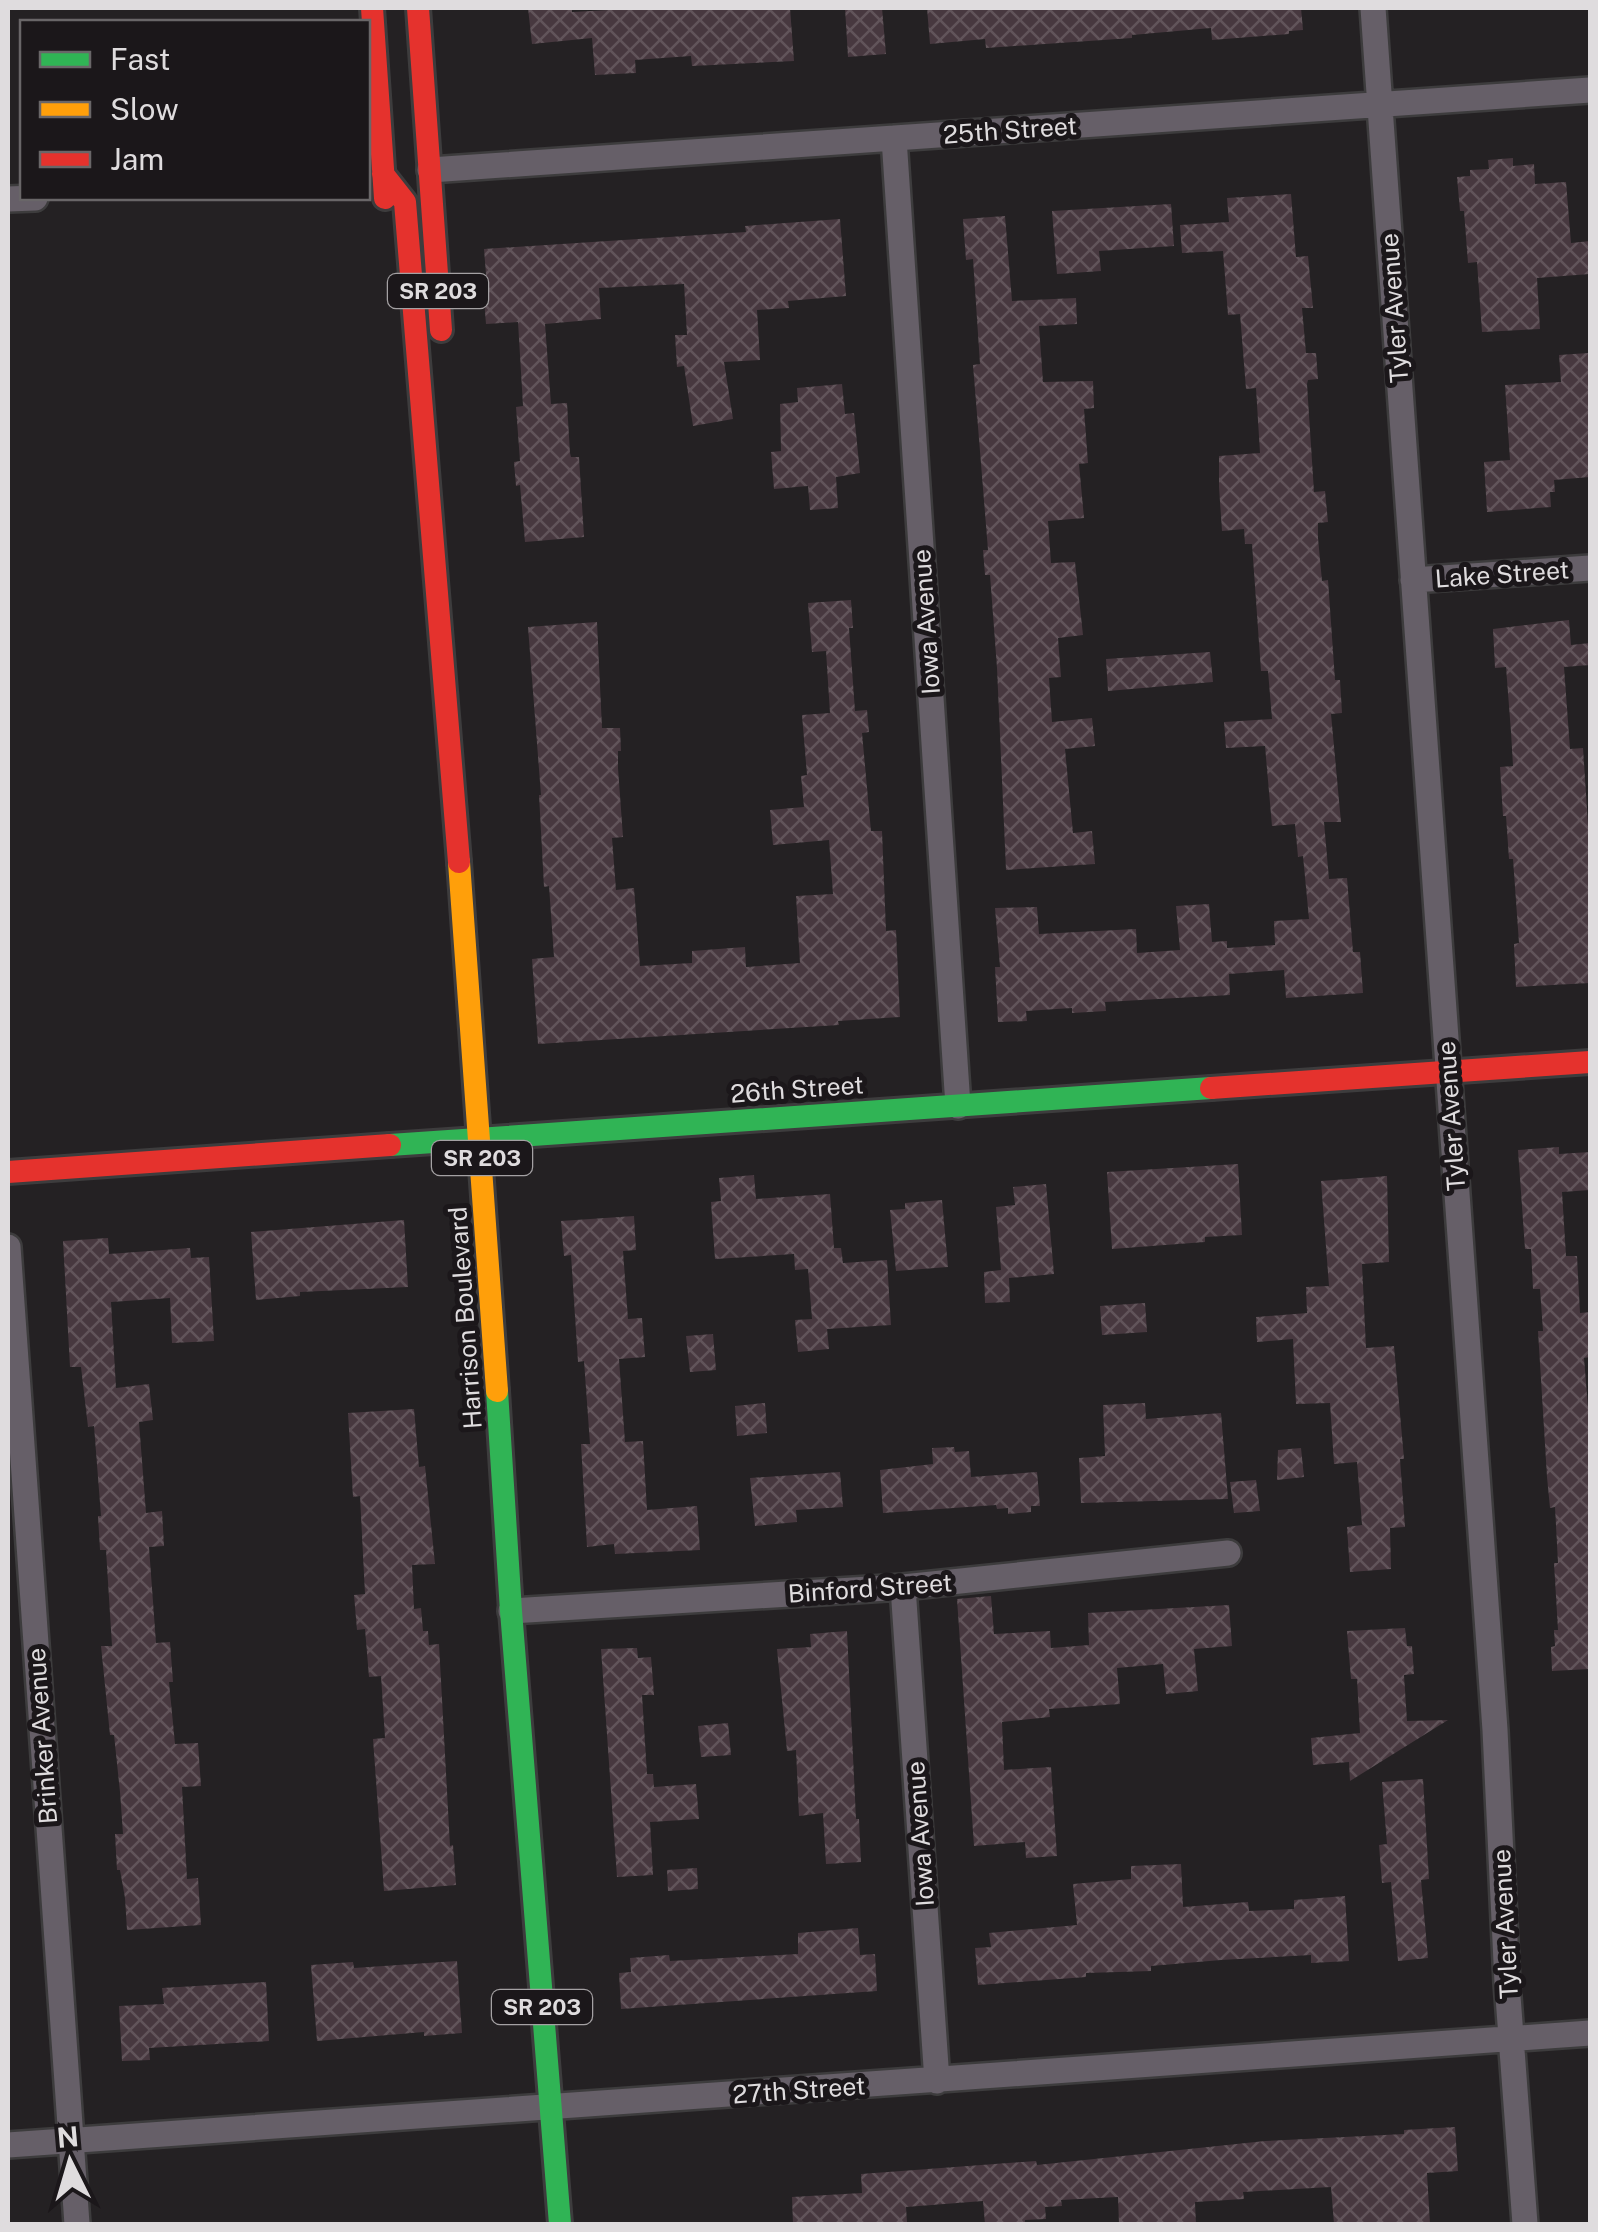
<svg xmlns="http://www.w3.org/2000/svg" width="1598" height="2232" font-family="'Public Sans',sans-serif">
	<defs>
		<pattern id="building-cross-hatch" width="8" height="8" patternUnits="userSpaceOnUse" patternTransform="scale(2.5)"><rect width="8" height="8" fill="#47383f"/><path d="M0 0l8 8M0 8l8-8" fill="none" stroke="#61545a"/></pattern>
	</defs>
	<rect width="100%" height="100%" fill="#242123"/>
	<path fill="url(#building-cross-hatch)" d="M528,8h44v4l74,-4h144l4,53 -102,5 -1,-10 -56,4 1,13 -41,2 -3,-37 -60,6z
		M845,8h37l4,46 -38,3z
		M927,8h374l2,22 -14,1v3l-77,6 -1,-12 -79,7v3l-146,10 -1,-9 -55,5z
		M1513,158v8l21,-2 1,20 31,-2 5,61 19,-2v33l-53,4 3,51 -58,3 -5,-70 -9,1 -4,-52h-4l-3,-34 13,-1v-6l19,-1 -1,-9z
		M1291,194l5,63 12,-1 5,52h-11l4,45h10l2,26 -10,1 -1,4 7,108 11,-1 3,31 -10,1v15l4,43 6,-1 7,100h5l2,33 -11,1 10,108h-17l5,57 18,-1 6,74h7l3,41 -77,5 -2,-28 -55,4 1,21 -125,7 1,9 -34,2v-5l-46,3 1,10 -29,1 -3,-55h5l-5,-59 42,-1 2,27 97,-5 1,24 43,-3 -4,-44 33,-2 3,38 15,-1v7l48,-3 -1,-24 35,-2 -6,-63 -5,1 -3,-33 -23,2 -7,-80 -39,2 -2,-26 48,-3 -4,-48h-7l-9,-127h-7l-1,-15 -22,2 -3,-44v-31l41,-3 -4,-65 -10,1 -6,-75 -12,1 -5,-64 -41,2 -2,-28 49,-3 -2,-24z
		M1171,204l3,42 -75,5 2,20 -44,3 -5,-63z
		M1005,216l7,85 64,-3 1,26 -38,2 4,56 50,-1 1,27 -10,1 4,54 -9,1 5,54 -36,3 3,42 24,-1 8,73 -25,3 3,39 -12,1 3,44 40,-4 3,28 -30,3 8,84 19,-2 3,33 -89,6 -9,-202 -7,-93h-5l-2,-25h5l-15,-185 7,-1 -7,-105 -7,1 -3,-41z
		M840,219l6,77 -58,5 1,7 -32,2 3,50 -36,2 9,57 -40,7 -9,-60 -7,1 -2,-32h12l-3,-51 -85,4 2,31 -56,5 6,80 16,-1 3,50 1,4h8l5,80 -59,5 -5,-57 -4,1 -2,-24 6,-1 -4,-54 7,-1 -5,-84 -32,2 -2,-24h4l-4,-51 262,-17 -1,-6z
		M1588,353l2,124 -36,3 1,12h-5l1,15 -64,5 -3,-50 26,-2 -5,-75 56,-3 -2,-27z
		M842,384l3,30 9,-1 6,60 -24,4 2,31 -28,2 -2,-24 -34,3 -3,-37 10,-1 -1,-47 18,-2 -1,-14z
		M851,600l2,28h-4l6,83 12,-1 2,22 -7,1 9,98h11l4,100 10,-1 4,87 -62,4 1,4 -301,19 -6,-85 22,-2 -5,-71 -5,1 -5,-92h2l-13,-168 69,-5 5,106h18l1,23h-3v17l5,69 -11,1 4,52 18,-2 6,78 52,-3v-12l53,-4 1,20 54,-4 -4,-67 37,-2 -4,-54 -56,5 -3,-35 34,-3 -3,-31 6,-1 -5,-60 28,-2 -4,-62 -14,1 -4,-49z
		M1569,620l2,25 19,-2v22l-26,2 6,82 13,-1 7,107v128l-74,4 -2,-43 5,-1 -6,-84h-4l-3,-43h-3l-3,-49 13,-1 -2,-34 -5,-65 -11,1 -2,-39z
		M1210,652l3,30 -105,9 -2,-32z
		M1559,1147v7l31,-2v38l-28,2 4,64h11l3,57 10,-1v45l-6,1 6,74v237l-38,2 -1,-24 4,-1 -1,-16h4l-4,-67h4l-3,-56 -5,1 -3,-31 -9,-146h5l-3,-42h-7l-2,-40h-6l-7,-99z
		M1238,1164l4,71 -37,2v5l-93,7 -5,-77z
		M754,1175l2,24 74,-5 4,54h7l2,15 44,-3 4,65 -64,4 2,20 -31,3 -3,-32 17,-1 -4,-50 -13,1 -1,-16 -79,5 -4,-57 10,-1 -2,-23z
		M1387,1176l2,86 -27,2 4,84 28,-2 10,113h-4l5,68 -15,1 1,41 -41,3 -3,-45 15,-2 -5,-63 -23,2 -4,-61 -34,1 -3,-65 -36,3 -1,-25 51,-4 -1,-26 23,-1 -8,-105z
		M1046,1184l8,90 -45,4 1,24 -25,1 -1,-31 17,-2 -5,-63 19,-2 -2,-18z
		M942,1200l6,67 -52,4 -6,-61 15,-1v-6z
		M634,1216l2,34 -13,1 5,68 14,-1 3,39 -26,2 6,83 18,-1 4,69 50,-4 3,44 -85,4 -1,-10 -27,3 -6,-103h9l-6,-83 -6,1 -7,-107 -7,1 -3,-35z
		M404,1220l4,67 -108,5v4l-44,4 -5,-68z
		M108,1238l1,16 81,-6 1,10 18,-1 5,84 -42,2 -2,-45 -59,4 5,86 33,-4 4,36 -14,2 7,91 16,-2 2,35 -15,1 7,96 14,-1 3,40h-4l6,62 23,-1 3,43 -19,1 5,92 11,-1 3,47 -74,5 -2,-32 -5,-28h-3l-2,-36h8l-3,-42 -6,-57h-4l-9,-89h11l-6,-96h-6l-2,-34h3l-7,-90 -6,1 -7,-60h-11l-7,-126z
		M1145,1303l2,29 -45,3 -2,-29z
		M713,1334l3,36 -26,2 -4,-36z
		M765,1403l2,30 -30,3 -2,-30z
		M1145,1403l1,16 75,-6 7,86 -147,4 -2,-45 26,-2 -2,-51z
		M414,1409l5,58 6,-1 10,98 -23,1 2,44 7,-1 2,23h5l1,14 10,-1 11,202 3,-1 3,40 -72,6 -11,-152 12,-1 -4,-62 -12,1 -4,-48 -8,1 -3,-35 11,-1 -5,-98 -7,1 -5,-84z
		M954,1447l1,5 14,-1 2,26 66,-5 3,34h-9v6l-23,2v-6l-11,1 -1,-4 -113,8 -3,-43 53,-6 -1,-16z
		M1301,1448l3,29 -27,3 1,-30z
		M840,1472l3,35 -47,3 1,12 -42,4 -5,-48z
		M1256,1480l4,31 -26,2 -4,-31z
		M991,1596l3,38 56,-3 1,17 38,-3 -1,-32 141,-8 3,41 -38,3 4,42 -32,3 -3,-30 -46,4 3,36 -71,5 1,8 -48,5 2,48 47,-3 6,89 -31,2 -1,-16 -51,4 -17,-247z
		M1405,1628l2,18h5l2,28 -10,1 3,46 41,-1 -98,61 -1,-19 -36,3 -2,-27 49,-5 -3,-54h-6l-4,-48z
		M847,1631l9,188h3l2,43 -35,2 -3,-51 -24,3 -3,-66 -9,1 -10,-102 34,-2 -1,-13z
		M637,1648l1,10 13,-1 3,38h-12l5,79h6l1,13 42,-3 3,35 -49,3 3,53 -36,2 -16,-228z
		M728,1723l3,32 -30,2 -3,-31z
		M1423,1779l6,100 -8,1 7,78 -30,3 -7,-79 -9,1 -3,-38 8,-1 -5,-62z
		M1181,1864l2,43 65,-5 1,9 45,-2v-9l51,-4 4,65 -38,2v-8l-90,5 -70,6v5l-65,2v4l-108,8 -3,-37 16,-1 -2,-14 88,-8 -4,-41 58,-5v-13z
		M697,1868l1,21 -30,2 -1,-21z
		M858,1928l2,27 15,-1 2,37 -256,18 -2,-36 12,-1 -1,-14 39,-3 1,6 128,-7v-21z
		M457,1961l5,72 -38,3v-4l-107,9 -6,-76 42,-3 1,6z
		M266,1982l3,59 -120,7 1,12 -28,1 -3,-55 45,-2 -2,-16z
		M1455,2127l3,44 -31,2 3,51h-96l-3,-37 -88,5 1,7 -49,3 1,22h-77l-1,-27 -57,3 1,6 -17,1 1,12 -21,1v4h-40l-2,-23 -77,6 1,15 -114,2 -1,-27 70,-4 -1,-19 175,-13 1,4 228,-24 139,-7v-4z"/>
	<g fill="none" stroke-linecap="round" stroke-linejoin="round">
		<defs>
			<path id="street" d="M1373,8l122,1722 12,253 18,241
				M894,138l64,968
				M430,170l1160,-80
				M8,199l27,-1
				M1413,580l177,-12
				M8,1247l69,977
				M903,1587l34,494
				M511,1611l392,-24 325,-34
				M8,2145l1582,-112"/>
			<path id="fast" d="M390,1145l821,-57
				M497,1391l14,220 49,613"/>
			<path id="slow" d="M459,862l38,529"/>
			<path id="jam" d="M372,8l13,190
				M418,8l23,322
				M383,174l22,28 54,660
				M1211,1088l379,-26
				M8,1172l382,-27"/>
		</defs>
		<use href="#street" stroke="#3d3c3d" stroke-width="30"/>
		<use href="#fast" stroke="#3d3c3d" stroke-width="28"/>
		<use href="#slow" stroke="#3d3c3d" stroke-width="28"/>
		<use href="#jam" stroke="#3d3c3d" stroke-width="28"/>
		<use href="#street" stroke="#665f68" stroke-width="25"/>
		<use href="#fast" stroke="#30b455" stroke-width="22"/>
		<use href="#slow" stroke="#ff9f0a" stroke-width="22"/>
		<use href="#jam" stroke="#e5322d" stroke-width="22"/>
	</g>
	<g text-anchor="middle" stroke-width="10" stroke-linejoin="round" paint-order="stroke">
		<g fill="#1b171a" stroke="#a4a1a3" stroke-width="2.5">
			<rect x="388" y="274" width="100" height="34" rx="8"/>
			<rect x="432" y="1141" width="100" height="34" rx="8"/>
			<rect x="492" y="1990" width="100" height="34" rx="8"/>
		</g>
		<g font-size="22" font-weight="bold" fill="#dfdcde">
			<text x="438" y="299">SR 203</text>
			<text x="482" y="1166">SR 203</text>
			<text x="542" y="2015">SR 203</text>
		</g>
		<g font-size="25" fill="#dfdcde" stroke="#1b171a">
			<text transform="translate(1010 130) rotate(-4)" y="9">25th Street</text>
			<text transform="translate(1394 308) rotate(-94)" y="9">Tyler Avenue</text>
			<text transform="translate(1502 574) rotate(-4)" y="9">Lake Street</text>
			<text transform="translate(926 622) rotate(-94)" y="9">Iowa Avenue</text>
			<text transform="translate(797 1089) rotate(-4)" y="9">26th Street</text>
			<text transform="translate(1451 1116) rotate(-94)" y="9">Tyler Avenue</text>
			<text transform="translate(465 1318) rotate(-94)" y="9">Harrison Boulevard</text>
			<text transform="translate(870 1588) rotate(-4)" y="9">Binford Street</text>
			<text transform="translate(42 1736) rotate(-94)" y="9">Brinker Avenue</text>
			<text transform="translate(920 1834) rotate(-94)" y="9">Iowa Avenue</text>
			<text transform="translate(1505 1924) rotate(-93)" y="9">Tyler Avenue</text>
			<text transform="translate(799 2090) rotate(-4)" y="9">27th Street</text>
		</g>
	</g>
	<rect width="1598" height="2232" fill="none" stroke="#dfdcde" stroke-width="20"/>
	<rect x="20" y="20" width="350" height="180" fill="#1b171a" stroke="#696668" stroke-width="2.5"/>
	<rect x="40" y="52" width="50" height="15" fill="#30b455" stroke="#696668" stroke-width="2.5"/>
	<text x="110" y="70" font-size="30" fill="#dfdcde">Fast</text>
	<rect x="40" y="102" width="50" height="15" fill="#ff9f0a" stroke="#696668" stroke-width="2.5"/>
	<text x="110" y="120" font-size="30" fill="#dfdcde">Slow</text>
	<rect x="40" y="152" width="50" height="15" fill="#e5322d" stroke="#696668" stroke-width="2.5"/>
	<text x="110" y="170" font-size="30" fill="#dfdcde">Jam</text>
	<g transform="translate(70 2162) rotate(355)" stroke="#1b171a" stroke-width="8" paint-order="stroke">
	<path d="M0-8L18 38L0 25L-18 38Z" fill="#dfdcde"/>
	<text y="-15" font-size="28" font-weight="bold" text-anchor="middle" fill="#dfdcde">N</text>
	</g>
</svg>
